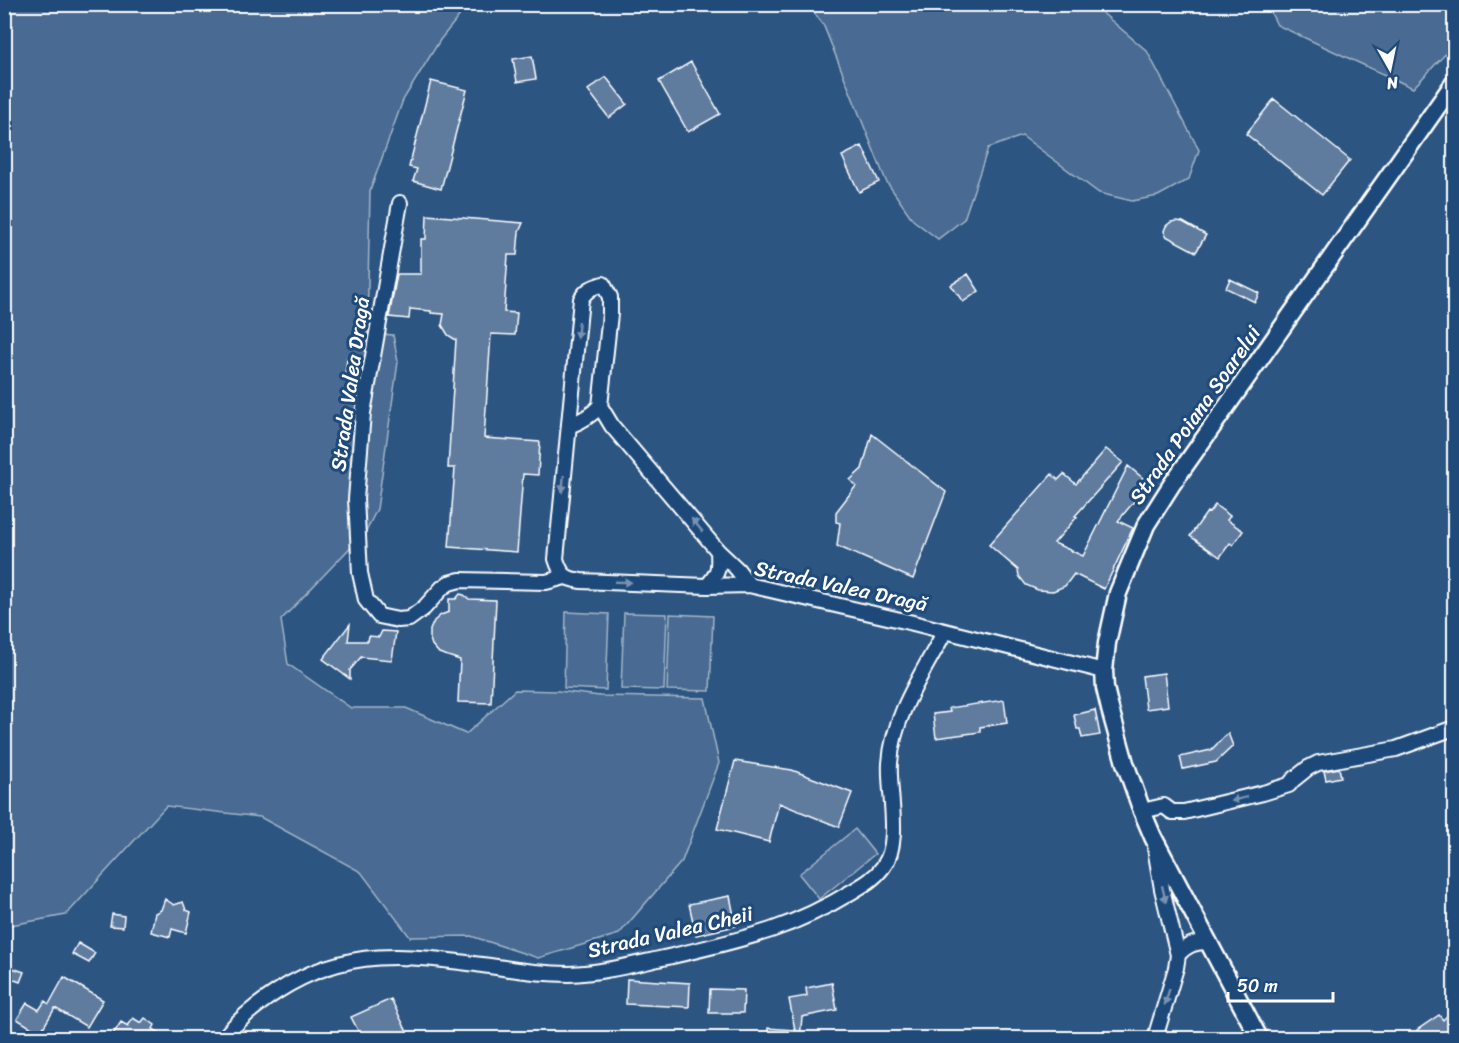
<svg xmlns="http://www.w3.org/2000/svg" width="1459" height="1043" font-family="Sriracha,sans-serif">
	<rect width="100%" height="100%" fill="#2c5582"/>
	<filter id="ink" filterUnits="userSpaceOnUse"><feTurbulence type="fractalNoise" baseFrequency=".0167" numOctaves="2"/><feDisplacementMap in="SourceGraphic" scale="12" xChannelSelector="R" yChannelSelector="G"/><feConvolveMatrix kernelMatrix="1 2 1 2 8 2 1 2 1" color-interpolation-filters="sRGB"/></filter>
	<g filter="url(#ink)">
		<path fill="#486b92" stroke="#a4b5c8" stroke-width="1.5" d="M5,5h463l-28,35 -37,60 -33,91 -3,142 26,2 5,27 -21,147 -11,22 -85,89 7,44 63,44h55l60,26 49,-44 43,1 42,5 105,2 14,65 -37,98 -63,73 -81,24 -67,-22 -61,1 -49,-65 -101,-55 -94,-11 -100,109 -61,11z
			M808,5h285l54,46 52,99 -10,29 -31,17 -26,5 -33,-8 -77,-57 -34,12 -24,71 -26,20 -25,-19 -27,-39 -63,-157z
			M1267,5h187v37l-1,4 -40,42 -136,-63z
			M566,612l43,2 -3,76 -42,-2z
			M624,613l43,1 -3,76 -43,-1z
			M670,614l43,2 -3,75 -43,-1z
			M855,829l20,25 -56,45 -20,-25z"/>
		<path fill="#5e7c9f" stroke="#fff" stroke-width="1.5" d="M532,56l4,23 -19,3 -4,-23z
			M691,62l29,52 -32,18 -29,-51z
			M606,77l21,27 -18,14 -21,-28z
			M431,81l36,9 -26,99 -28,-8 4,-12 -8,-2z
			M1274,99l76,61 -28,35 -76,-61z
			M862,146l17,36 -20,10 -17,-36z
			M427,215l96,8 -4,9 -2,23h-9l-4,57 13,1 -2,22 -24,-1 -7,104 56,4 -2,33 -15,-1 -6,78 -68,-5 6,-79h-7l8,-128 -8,-5 -6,-10 2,-11 -13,-1v-2l-21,-2 -1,10 -20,-2 8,-43h24v-35h5z
			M1177,221l6,1 23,13 -10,17 -30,-16 -2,-5 2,-5 5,-4z
			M968,274l11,17 -16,11 -12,-17z
			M1230,279l29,14 -4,9 -29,-14z
			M347,359l15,1 -3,18 -14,-3z
			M872,434l74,58 -33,87 -76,-33 3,-23 -4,-1v-10l20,-26 -6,-6 12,-11z
			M1106,449l17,13 -48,54 2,1 -23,26 29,13 45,-90 21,17 -31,38 15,7 -29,61 -30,-15 -9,12 -12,5 -15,-1 -12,-5 -7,-9 -1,-6 -29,-25 63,-71 6,6 6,-6 12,10z
			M1215,505l15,11 -3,4 16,11 -10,14 -3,-2 -10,14 -30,-21 17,-24 2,1z
			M460,594l4,1 5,4 27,1 -5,103 -33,-1 2,-42 -21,-7 -7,-8 -2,-6v-9l4,-9 7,-6 8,-3v-13h7z
			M350,624l-2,17h20l1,-5 10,1 3,-6 14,1 -4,28 -31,-3 -11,13v9l-27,-20z
			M1164,673l4,33 -22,3 -4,-33z
			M1004,700l3,23 -27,4v5l-44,6 -3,-24 17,-2 -1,-4z
			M1095,710l5,25 -18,3 -2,-9h-3l-3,-14z
			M1228,733l5,13 -17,16 -33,7 -3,-12 31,-7z
			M735,761l57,9 60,23 -13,34 -60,-24 -10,39 -52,-13z
			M1339,768l2,9 -15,3 -2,-9z
			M730,896l6,30 -40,9 -7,-31z
			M165,899l9,6 9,-3 3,8 5,2 -5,21 -14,-4 -2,8 -19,-5 4,-19 6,-3z
			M112,914l12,2 -1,11 -13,-1z
			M78,943l17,10 -6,10 -17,-9z
			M4,965l20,7 -4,10 -16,-6z
			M64,977l39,23 -16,27 -32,-19 -15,25 -23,-14 10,-16 12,7 6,-9 4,3z
			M627,979l63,4 -1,24 -63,-3z
			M832,983l5,27 -35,7 -2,21h-33l1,-10 27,2 -6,-31 18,-3 -1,-8z
			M710,989l34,1 -1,23h-34z
			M391,999l19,39h-48l-11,-21z
			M1455,1008v30h-32l-6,-8 22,-15 4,5z
			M133,1018l8,5 4,-5 10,7 -2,4 15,9h-47l-8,-4 8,-12 7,4z"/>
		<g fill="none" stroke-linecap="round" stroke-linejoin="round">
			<defs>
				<path id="minor" d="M400,203l-37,210 -7,86 4,74 6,27 13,16 19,4 11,-1 15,-11 18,-20 7,-5 11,-3 86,2 19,-5
					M600,406l10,-92v-17l-7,-13c-10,3 -16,5 -22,15l-25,260c5,16 9,20 25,22l126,5 42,-1 160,37 195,49
					M600,406l12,20 106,125 19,18 12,16
					M569,426c13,-5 22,-10 31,-20
					M707,586c12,-13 12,-18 11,-35
					M1142,811l22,-5 8,6h12l79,-19 26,-8 4,-5 15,-12 10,-5 78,-14 58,-21
					M1178,955c8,-10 17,-13 30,-13
					M224,1038c14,-19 34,-34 54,-47 73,-47 137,-35 219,-24 24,4 47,7 72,7 34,-1 66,-10 99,-17 35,-8 69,-16 103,-27 29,-10 56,-23 82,-39 12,-7 22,-13 30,-24 19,-24 5,-74 7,-104 3,-48 33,-90 55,-132
					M1155,1038l21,-70 2,-13 -16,-66 -7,-41"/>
				<path id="tertiary" d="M1259,1038l-106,-201 -11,-26 -17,-48 -15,-54 -5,-21 -1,-17 3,-28 11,-50 28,-68 26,-41 282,-401"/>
			</defs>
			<use href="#minor" stroke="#fff" stroke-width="18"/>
			<use href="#tertiary" stroke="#fff" stroke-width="21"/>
			<use href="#minor" stroke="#1f4a7a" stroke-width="14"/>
			<use href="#tertiary" stroke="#1f4a7a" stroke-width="16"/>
		</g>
		<defs><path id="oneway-solid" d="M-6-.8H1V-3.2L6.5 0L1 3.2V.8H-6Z" transform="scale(1.5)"/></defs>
		<g fill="#7992af">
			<use href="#oneway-solid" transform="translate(578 330) rotate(96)"/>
			<use href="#oneway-solid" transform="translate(563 484) rotate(95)"/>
			<use href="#oneway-solid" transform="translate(697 525) rotate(-130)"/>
			<use href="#oneway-solid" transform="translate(623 582) rotate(2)"/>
			<use href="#oneway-solid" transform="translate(1239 799) rotate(166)"/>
			<use href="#oneway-solid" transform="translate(1164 894) rotate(77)"/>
			<use href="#oneway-solid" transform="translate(1167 997) rotate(107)"/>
		</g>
	</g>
	<g text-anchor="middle" stroke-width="6" stroke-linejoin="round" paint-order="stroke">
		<g font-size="21" fill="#fff" stroke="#1f4a7a">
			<text transform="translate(350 384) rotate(-82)" y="7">Strada Valea Dragă</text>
			<text transform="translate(1195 415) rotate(-55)" y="7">Strada Poiana Soarelui</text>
			<text transform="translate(841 586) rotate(12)" y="7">Strada Valea Dragă</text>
			<text transform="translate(670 932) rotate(-13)" y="7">Strada Valea Cheii</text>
		</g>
	</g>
	<rect width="1459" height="1043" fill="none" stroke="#1f4a7a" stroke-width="24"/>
	<rect x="12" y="12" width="1435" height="1019" fill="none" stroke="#fff" stroke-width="2" filter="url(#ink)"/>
	<g transform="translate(1390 69) rotate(171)" stroke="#1f4a7a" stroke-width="4.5" paint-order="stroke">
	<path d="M0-4.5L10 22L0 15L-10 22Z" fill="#ffffff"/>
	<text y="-9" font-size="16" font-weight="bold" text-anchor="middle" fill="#ffffff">N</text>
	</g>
	<path d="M1228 992v9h105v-9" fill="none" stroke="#ffffff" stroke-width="3"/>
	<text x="1237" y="992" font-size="18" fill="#ffffff" stroke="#1f4a7a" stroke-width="4.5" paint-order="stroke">50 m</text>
</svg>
